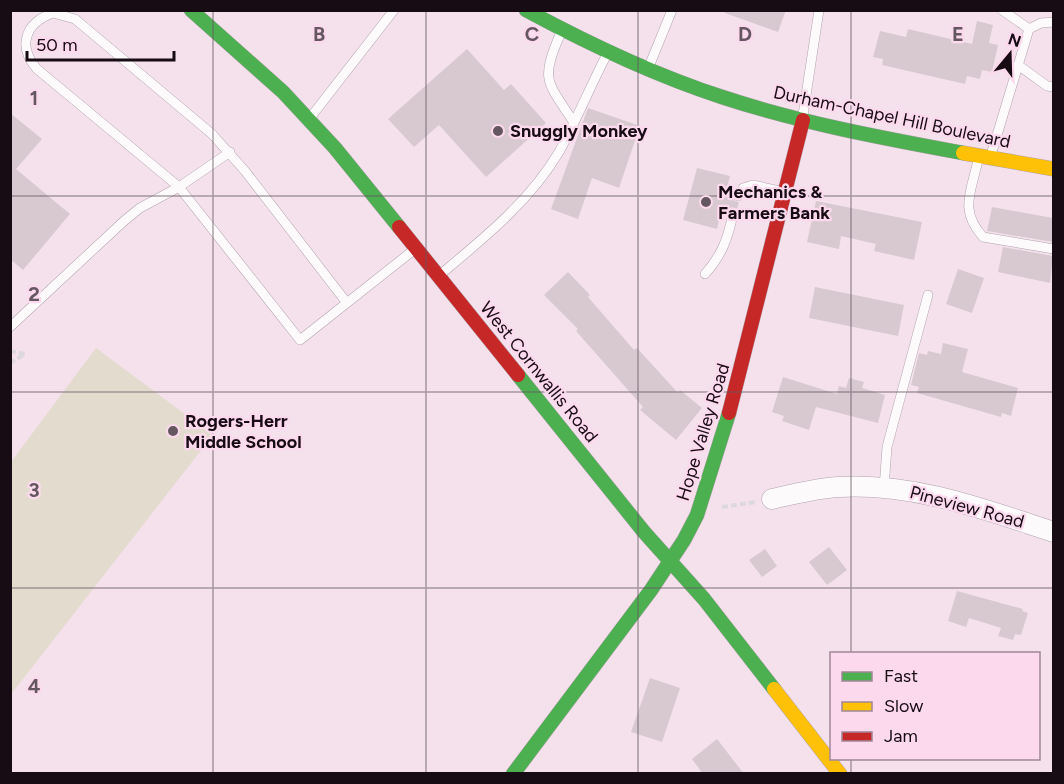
<svg xmlns="http://www.w3.org/2000/svg" width="1064" height="784" font-family="Figtree,sans-serif">
	<rect width="100%" height="100%" fill="#f4e1ec"/>
	<path fill="#e4dbcf" d="M96,348l117,87 -201,258 -1,-231z"/>
	<path fill="#d8c9d1" d="M725,10h61l-8,22 -53,-19z
		M977,21l16,4 -4,18 9,2 -6,27 -10,-2 -2,9 -13,-3 -2,8 -83,-19 1,-6 -10,-2 7,-26 26,6 2,-8 64,15z
		M467,49l37,41 7,-6 35,39 -60,54 -47,-52 -25,22 -26,-28z
		M588,108l52,18 -21,62 -27,-10 -14,41 -27,-10z
		M10,113l32,26 -26,30 54,45 -47,56 -13,-11z
		M697,168l33,8 -4,16 6,2 2,7 5,1 -2,7 -5,-2 -6,5 -5,-1 -4,18 -34,-9z
		M816,201l106,21 -8,38 -40,-9 2,-7 -35,-8 -2,13 -32,-7z
		M992,207l61,11v24l-66,-11z
		M1003,247l50,9 -3,27 -52,-11z
		M958,269l26,9 -12,35 -26,-9z
		M568,272l22,23 -2,2 46,53 3,-2 41,45 2,-3 22,18 -26,32 -36,-30 3,-3 -67,-76 2,-2 -34,-34z
		M815,287l89,18 -6,31 -89,-18z
		M943,343l25,6 -6,23 56,16 -7,28 -9,-3 -1,4 -84,-24 2,-6 -8,-2 8,-32 8,2 1,-4 13,3z
		M783,377l54,17 2,-8 7,2 3,-10 15,4 -2,6 23,7 -7,28 -62,-16 -7,23 -27,-9 2,-5 -12,-4z
		M829,547l18,23 -20,15 -18,-23z
		M765,549l12,17 -15,11 -13,-17z
		M957,591l66,18 -1,2 6,2 -7,22 -6,-1 -2,6 -15,-4 3,-8 -32,-10 -3,9 -18,-6z
		M650,678l30,10 -18,54 -31,-10z
		M717,739l27,35h-41l-11,-15z"/>
	<g fill="none" stroke-linecap="round" stroke-linejoin="round">
		<defs>
			<path id="lane" d="M1002,10l27,19
				M561,32c-20,48 -16,47 12,89
				M650,64l22,-54
				M1018,65l29,21 7,1
				M803,115l16,-105
				M310,118l84,-108
				M991,155l38,-126 12,-6 13,-1
				M978,160c-7,33 -19,50 5,77l71,12
				M738,196l5,-8 10,-3 31,7
				M441,274c43,-36 89,-73 118,-122 17,-31 31,-65 47,-96
				M705,274c17,-19 23,-36 28,-60
				M347,303l-102,-132 -33,-37 -137,-115 -22,-6c-28,10 -36,33 -16,56l142,118 121,153 115,-91
				M10,327l114,-106 16,-13 39,-21 51,-35
				M884,488l3,-41 41,-152"/>
			<path id="street" d="M772,499c22,-5 45,-11 67,-12 76,-4 144,22 215,45"/>
			<path id="fast" d="M191,10l92,82 52,56 64,79
				M526,10c63,34 128,65 196,87 79,26 160,41 241,56
				M518,375l126,157 60,67 70,90
				M513,774l138,-184 33,-50 13,-25 32,-102"/>
			<path id="slow" d="M963,153l91,16
				M774,689l66,85"/>
			<path id="jam" d="M399,227l119,148
				M729,413l74,-293"/>
		</defs>
		<use href="#lane" stroke="#b1a3ac" stroke-width="10"/>
		<use href="#street" stroke="#b1a3ac" stroke-width="21"/>
		<use href="#fast" stroke="#b1a3ac" stroke-width="15"/>
		<use href="#slow" stroke="#b1a3ac" stroke-width="15"/>
		<use href="#jam" stroke="#b1a3ac" stroke-width="15"/>
		<path stroke="#ddd8db" stroke-width="4" stroke-dasharray="6 3" stroke-linecap="butt" d="M10,351l15,3 -15,9
			M722,507l34,-5"/>
		<use href="#lane" stroke="#fdfafc" stroke-width="9"/>
		<use href="#street" stroke="#fdfafc" stroke-width="20"/>
		<use href="#fast" stroke="#4caf50" stroke-width="14"/>
		<use href="#slow" stroke="#ffc107" stroke-width="14"/>
		<use href="#jam" stroke="#c62828" stroke-width="14"/>
	</g>
	<path fill="none" stroke="#64575f" stroke-width="1.5" stroke-opacity="0.55" d="M213,10v764M426,10v764M638,10v764M851,10v644M10,196h1044M10,392h1044M10,588h1044M851,758v16"/>
	<g fill="#64575f" stroke="#fcd9ed" stroke-width="2">
		<circle cx="498" cy="131" r="6"/>
		<circle cx="706" cy="202" r="6"/>
		<circle cx="173" cy="431" r="6"/>
	</g>
	<g text-anchor="middle" stroke-width="4.5" stroke-linejoin="round" paint-order="stroke">
		<g font-size="18" fill="#170c13" stroke="#fcd9ed">
			<text transform="translate(892 117) rotate(12)" y="6">Durham-Chapel Hill Boulevard</text>
			<text transform="translate(539 372) rotate(51)" y="6">West Cornwallis Road</text>
			<text transform="translate(703 432) rotate(-73)" y="6">Hope Valley Road</text>
			<text transform="translate(967 507) rotate(15)" y="6">Pineview Road</text>
		</g>
		<g font-size="18" font-weight="bold" fill="#170c13" stroke="#fcd9ed" text-anchor="start">
			<text x="510" y="137">Snuggly Monkey</text>
			<text x="718" y="198">Mechanics &amp;<tspan x="718" dy="21">Farmers Bank</tspan></text>
			<text x="185" y="427">Rogers-Herr<tspan x="185" dy="21">Middle School</tspan></text>
		</g>
	</g>
	<g font-size="20" text-anchor="middle" font-weight="bold" fill="#64575f" stroke="#fcd9ed" stroke-width="4.5" stroke-linejoin="round" paint-order="stroke">
		<text x="319" y="41">B</text>
		<text x="532" y="41">C</text>
		<text x="745" y="41">D</text>
		<text x="958" y="41">E</text>
		<text x="34" y="105">1</text>
		<text x="34" y="301">2</text>
		<text x="34" y="497">3</text>
		<text x="34" y="693">4</text>
	</g>
	<rect width="1064" height="784" fill="none" stroke="#170c13" stroke-width="24"/>
	<rect x="830" y="652" width="210" height="108" fill="#fcd9ed" stroke="#a08796" stroke-width="1.5"/>
	<rect x="842" y="672" width="30" height="9" fill="#4caf50" stroke="#a08796" stroke-width="1.5"/>
	<text x="884" y="682" font-size="18" fill="#170c13">Fast</text>
	<rect x="842" y="702" width="30" height="9" fill="#ffc107" stroke="#a08796" stroke-width="1.5"/>
	<text x="884" y="712" font-size="18" fill="#170c13">Slow</text>
	<rect x="842" y="732" width="30" height="9" fill="#c62828" stroke="#a08796" stroke-width="1.5"/>
	<text x="884" y="742" font-size="18" fill="#170c13">Jam</text>
	<g transform="translate(1010 54) rotate(19)" stroke="#fcd9ed" stroke-width="4.5" paint-order="stroke">
	<path d="M0-4.5L10 22L0 15L-10 22Z" fill="#170c13"/>
	<text y="-9" font-size="16" font-weight="bold" text-anchor="middle" fill="#170c13">N</text>
	</g>
	<path d="M27 51v9h147v-9" fill="none" stroke="#170c13" stroke-width="3"/>
	<text x="36" y="51" font-size="18" fill="#170c13" stroke="#fcd9ed" stroke-width="4.5" paint-order="stroke">50 m</text>
</svg>
